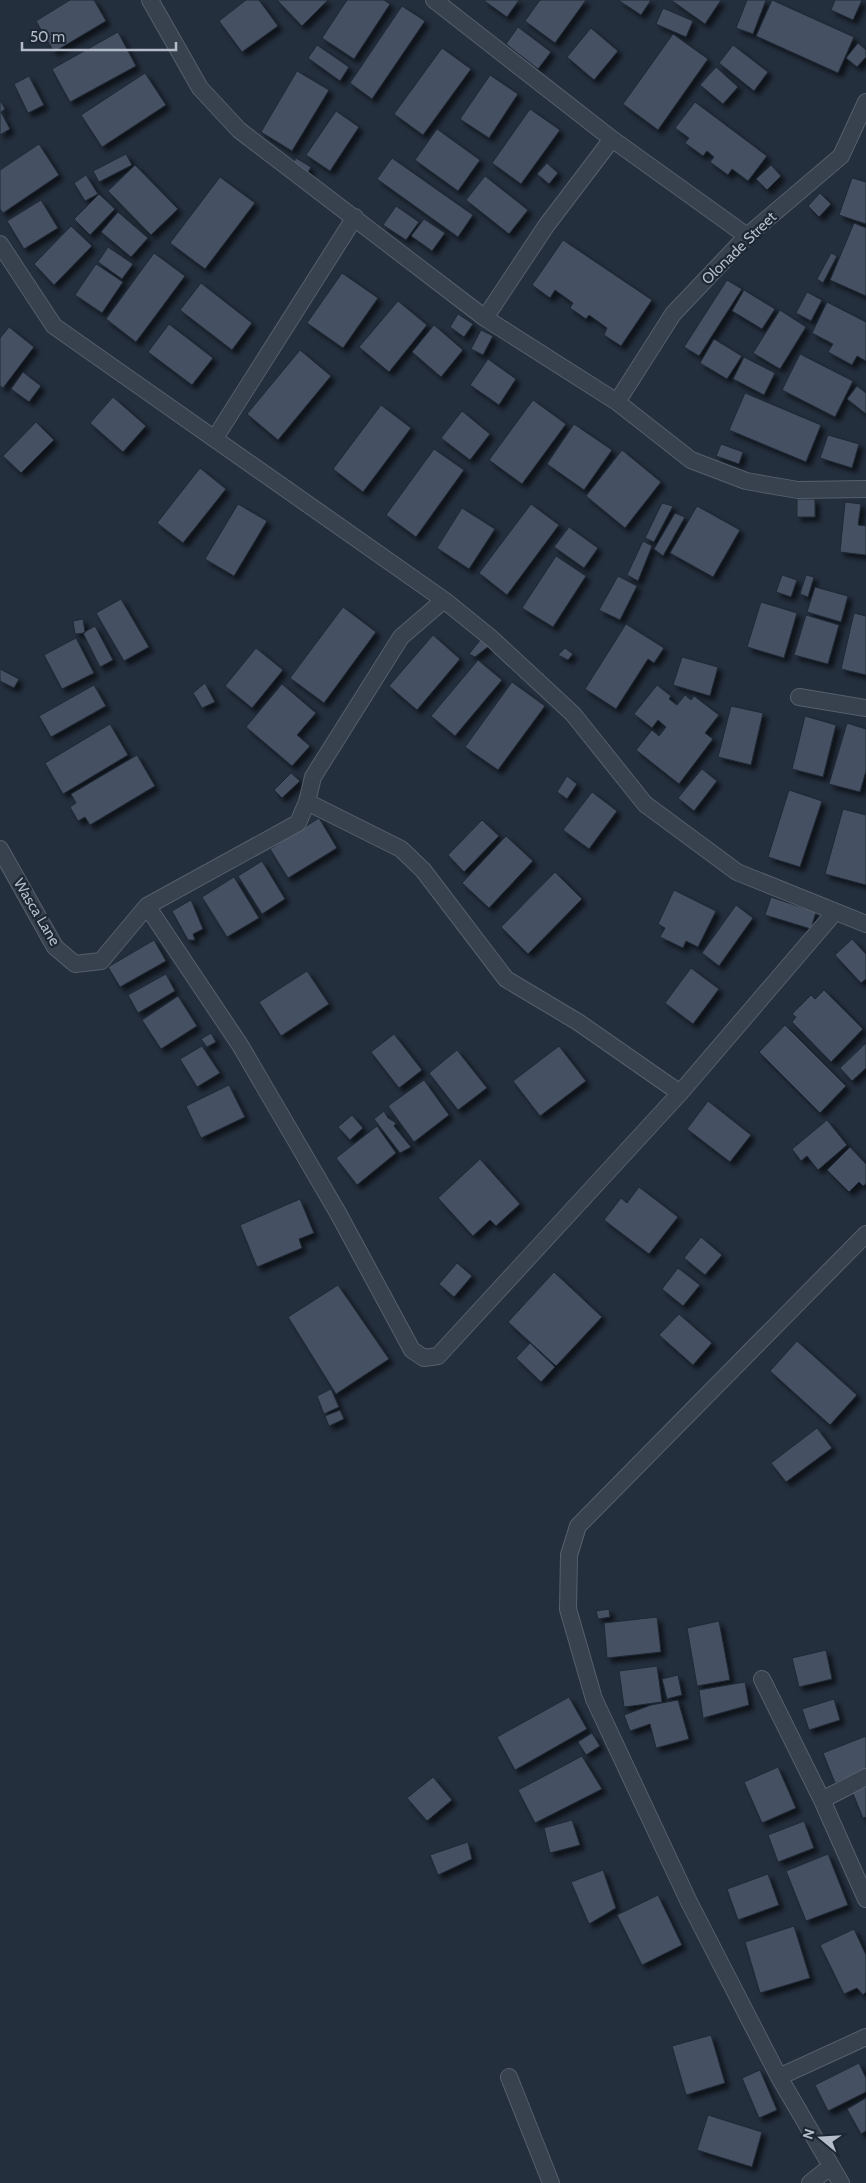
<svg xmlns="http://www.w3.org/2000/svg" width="866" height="2183" font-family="Cabin,sans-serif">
	<defs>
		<filter id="shadow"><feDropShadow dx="4.5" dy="4.5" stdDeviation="2.5" flood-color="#0009"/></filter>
	</defs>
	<rect width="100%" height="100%" fill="#242f3e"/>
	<path fill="#455162" stroke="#1f2835" filter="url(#shadow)" d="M70,0h24l12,21 -52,31 -18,-31z
		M246,0h13l19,26 -36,26 -23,-31z
		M277,0h51l-26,26z
		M347,0h37l6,4 -36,55 -32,-21z
		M483,0h36l-12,17z
		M540,0h46l-31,43 -30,-22z
		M618,0h33l-10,15z
		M671,0h50l-16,24z
		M747,0h19l-13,34 -17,-6z
		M772,0l82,37 -16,36 -82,-37z
		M835,0h27l-9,20 -22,-10z
		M402,6l23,15 -53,78 -22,-16z
		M663,8l30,13 -7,16 -30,-13z
		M518,27l33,25 -13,17 -32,-25z
		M591,28l27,23 -24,29 -27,-23z
		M118,32l18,34 -66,36 -18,-33z
		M673,34l35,25 -50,71 -35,-26z
		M858,43l8,7v7l-9,10 -11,-9z
		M317,45l32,22 -9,14 -32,-23z
		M733,45l35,27 -14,19 -35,-28z
		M442,48l29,21 -48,66 -29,-21z
		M716,67l22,20 -15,17 -23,-19z
		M297,71l32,19 -37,61 -31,-19z
		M145,73l21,32 -64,42 -21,-32z
		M490,75l28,19 -29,44 -29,-19z
		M29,76l15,29 -16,8 -14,-29z
		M0,100l5,9 -4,3 9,17 -10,6z
		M695,102l72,54 -19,25 -16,-12 -4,6 -18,-13 4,-5 -7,-6 -4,5 -18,-13 4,-5 -14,-10z
		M530,109l30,21 -39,54 -29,-21z
		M336,111l23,16 -29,44 -24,-16z
		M437,129l43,31 -22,31 -43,-31z
		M39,144l20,31 -56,38 -3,-4v-39z
		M126,154l6,11 -33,17 -6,-11z
		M296,158l15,9 -8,15 -15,-9z
		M392,158l81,57 -15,22 -81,-58z
		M547,163l11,10 -9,11 -12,-10z
		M135,165l43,44 -27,26 -43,-44z
		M771,165l10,11 -14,14 -11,-11z
		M86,175l12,19 -13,7 -11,-18z
		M485,176l43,34 -19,24 -43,-34z
		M220,177l35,26 -50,66 -35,-26z
		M852,178l14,4v42l-27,-9z
		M820,193l11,11 -12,13 -11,-11z
		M99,194l16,15 -25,26 -16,-16z
		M41,200l17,28 -34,21 -17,-28z
		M396,206l23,16 -13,18 -23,-15z
		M118,212l30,26 -17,19 -30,-25z
		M424,219l21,14 -13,18 -21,-15z
		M854,223l12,5v68l-36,-16z
		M71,226l21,20 -38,39 -20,-21z
		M563,240l89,60 -31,46 -17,-11 3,-7 -18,-13 -3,4 -16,-11 3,-5 -18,-13 -5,8 -18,-13z
		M108,247l25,17 -11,15 -24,-17z
		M154,253l31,23 -49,66 -30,-23z
		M831,253l6,3 -14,27 -6,-4z
		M96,264l27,18 -21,31 -27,-18z
		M342,273l36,25 -35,50 -36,-25z
		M727,280l15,9 -43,67 -15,-9z
		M201,283l51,40 -20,27 -52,-40z
		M744,290l31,19 -13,20 -30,-18z
		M807,292l15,8 -11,21 -15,-8z
		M398,301l29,24 -38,47 -30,-25z
		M827,302l39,20v39l-9,-5 -5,9 -24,-13 5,-8 -21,-11z
		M780,310l26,17 -26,42 -27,-16z
		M458,314l15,10 -9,13 -14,-10z
		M169,324l44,34 -21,27 -44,-33z
		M434,325l29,25 -22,27 -29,-25z
		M9,327l25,20 -31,41 -3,-2v-48z
		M481,330l12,6 -10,19 -12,-6z
		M714,339l28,17 -15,23 -27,-16z
		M300,350l31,26 -53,64 -31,-26z
		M800,354l53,27 -18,36 -53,-27z
		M744,357l31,16 -11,22 -31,-16z
		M488,359l28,20 -17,26 -29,-20z
		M23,372l18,14 -12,16 -18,-13z
		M857,386l9,7v21l-19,-15z
		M745,393l76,32 -15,37 -77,-32z
		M113,397l33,29 -23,26 -33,-29z
		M533,400l33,24 -44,60 -33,-24z
		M381,405l30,23 -48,64 -30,-23z
		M462,411l28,23 -20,26 -29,-22z
		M36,422l18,18 -33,33 -18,-17z
		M574,424l38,26 -28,40 -37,-26z
		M828,435l31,9 -7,24 -32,-10z
		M721,444l22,8 -4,12 -23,-8z
		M434,449l30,21 -48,67 -30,-22z
		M622,450l39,32 -36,46 -39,-32z
		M200,468l26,21 -43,54 -26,-20z
		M797,499h18v18h-18z
		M845,502l16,2 -3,21 8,1v29l-26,-3z
		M662,503l11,3 -19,36 -9,-4z
		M238,504l29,17 -33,55 -29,-17z
		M531,504l28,21 -52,70 -28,-22z
		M697,506l43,24 -27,47 -43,-24z
		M462,508l33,21 -26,40 -32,-21z
		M675,513l10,4 -22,39 -9,-7z
		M569,527l29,21 -14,20 -30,-21z
		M643,541l9,5 -14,35 -11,-6z
		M556,556l30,20 -33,51 -31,-19z
		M782,575l15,5 -6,17 -15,-5z
		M806,575l8,2 -6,20 -8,-3z
		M618,576l19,10 -17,34 -21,-10z
		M815,587l33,9 -7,26 -34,-10z
		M121,599l28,48 -25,14 -28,-48z
		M761,602l36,11 -13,45 -37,-11z
		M343,607l33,25 -52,71 -34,-25z
		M854,613l12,3v59l-25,-6z
		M806,615l33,10 -11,39 -34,-9z
		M83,619l2,14 -10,1 -2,-13z
		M626,624l38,24 -10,15 -6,-4 -32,50 -31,-20z
		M95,626l18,34 -13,7 -17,-34z
		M433,635l27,24 -43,51 -28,-24z
		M76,638l18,35 -32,16 -18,-34z
		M481,639l8,7 -14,11 -6,-3z
		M256,648l27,22 -31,38 -27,-22z
		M565,648l8,6 -5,6 -10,-5z
		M682,657l36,10 -8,29 -37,-11z
		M478,660l24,20 -47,56 -24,-20z
		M0,669l19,10 -5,9 -14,-7z
		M512,682l33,24 -47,64 -33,-23z
		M205,683l10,19 -13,6 -9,-15z
		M282,684l34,29 -19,22 13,11 -18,20 -46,-39z
		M94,685l12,21 -55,31 -12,-21z
		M657,685l14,11 -2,3 8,6 8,-10 6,5 3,-4 25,19 -14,18 8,6 -34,45 -43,-34 16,-20 7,6 7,-9 -8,-7 -6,8 -18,-14z
		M731,706l32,7 -12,52 -33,-8z
		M805,716l31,9 -13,52 -31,-8z
		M847,723l19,6v42l-6,21 -31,-8z
		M110,724l18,31 -65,39 -18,-31z
		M137,755l18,31 -65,39 -5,-8 -7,4 -8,-14 6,-4 -5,-9z
		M702,769l15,12 -23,30 -16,-13z
		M291,773l9,8 -18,17 -8,-8z
		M567,776l10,8 -10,15 -10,-7z
		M789,790l33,11 -22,66 -32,-10z
		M592,792l25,19 -28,38 -26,-19z
		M843,809l23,6v70l-41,-11z
		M319,818l18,30 -49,30 -18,-29z
		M482,820l17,16 -35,36 -16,-17z
		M506,836l27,25 -44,47 -27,-25z
		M262,861l23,38 -23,15 -24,-38z
		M555,872l27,27 -54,55 -27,-27z
		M234,877l25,41 -32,19 -25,-40z
		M674,890l42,21 -18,36 -12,-6 -3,7 -23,-11 5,-9 -7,-4z
		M771,897l45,15 -5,17 -46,-14z
		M191,900l12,29 -10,5 2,6h-7l-16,-29z
		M736,905l17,13 -34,48 -17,-13z
		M852,939l14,15v25l-5,4 -26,-28z
		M154,940l12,21 -46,26 -12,-20z
		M691,968l28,21 -26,35 -28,-21z
		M307,971l22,33 -48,32 -22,-34z
		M166,974l9,17 -37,22 -10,-18z
		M824,990l39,39 -32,33 -39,-40 4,-5 -4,-3 19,-19 4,4z
		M178,996l19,30 -36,23 -19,-29z
		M785,1025l61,61 -26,27 -61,-61z
		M211,1033l5,9 -9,5 -6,-8z
		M394,1034l28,36 -23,18 -28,-36z
		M866,1043v25l-14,13 -12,-13z
		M202,1046l18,27 -23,14 -17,-28z
		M559,1046l27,35 -46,35 -27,-35z
		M457,1050l30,38 -29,22 -29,-37z
		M424,1080l25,35 -35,27 -26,-36z
		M229,1085l16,32 -44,21 -15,-32z
		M708,1101l43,34 -21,27 -43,-33z
		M384,1111l4,7 8,5 -2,3 17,21 -11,6 -26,-34z
		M352,1115l11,13 -13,12 -12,-13z
		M827,1120l20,25 -29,25 -11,-14 -6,5 -9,-12z
		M377,1126l19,27 -39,32 -21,-27z
		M850,1147l16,17v20l-3,2 -4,-4 -10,10 -22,-22z
		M480,1159l40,45 -24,22 -6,-6 -17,16 -35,-38z
		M639,1187l39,30 -29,37 -45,-34 17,-22 6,5z
		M300,1199l14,34 -15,6 3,9 -45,19 -17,-42z
		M701,1237l21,18 -17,20 -21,-17z
		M457,1263l15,13 -18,21 -15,-13z
		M678,1268l22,17 -17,21 -21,-17z
		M554,1272l48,45 -46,49 -48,-44z
		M338,1285l51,74 -53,35 -48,-77z
		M679,1314l33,29 -19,22 -34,-30z
		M797,1341l60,54 -27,30 -60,-54z
		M530,1343l25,24 -14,15 -25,-24z
		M331,1389l8,18 -15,7 -7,-18z
		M340,1410l4,9 -15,7 -4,-10z
		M817,1428l15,20 -46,34 -15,-19z
		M609,1609l1,8 -12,2 -2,-8z
		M657,1617l4,35 -54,6 -3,-35z
		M719,1621l11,59 -33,6 -10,-58z
		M826,1650l6,29 -33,8 -7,-29z
		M657,1666l5,36 -38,5 -5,-36z
		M678,1675l4,20 -15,4 -5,-20z
		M745,1682l4,23 -46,13 -4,-28z
		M569,1697l18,32 -72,41 -18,-33z
		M834,1699l6,21 -31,10 -7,-21z
		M678,1700l11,39 -33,9 -6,-24 -20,7 -6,-16 27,-10z
		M592,1733l8,13 -14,9 -8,-13z
		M866,1736v35l-31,12 -12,-30z
		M582,1756l20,33 -67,34 -17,-33z
		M778,1767l18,41 -34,15 -18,-41z
		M433,1777l19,23 -25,21 -20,-23z
		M866,1783v34l-3,1 -12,-29z
		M572,1820l8,25 -30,8 -6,-25z
		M804,1821l10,27 -36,14 -10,-27z
		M468,1842l4,17 -34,16 -8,-20z
		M828,1854l20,51 -42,16 -20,-50z
		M603,1870l13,38 -27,16 -18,-42z
		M768,1874l11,31 -41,15 -11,-31z
		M658,1895l24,50 -40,20 -25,-50z
		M794,1926l16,52 -50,15 -15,-51z
		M854,1929l12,26v37l-3,3 -6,-7 -13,6 -24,-49z
		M711,2035l14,48 -39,12 -14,-49z
		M859,2063l7,15v14l-38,19 -13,-26z
		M760,2070l17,40 -18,8 -17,-40z
		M866,2098v33l-5,3 -14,-25z
		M708,2115l54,17 -10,35 -55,-17z"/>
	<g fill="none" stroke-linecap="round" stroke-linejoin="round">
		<defs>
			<path id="minor" d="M150,0l50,88 39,42 246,188 132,84 74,58 55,21 52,9 68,-1
				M434,0l178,139 135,97
				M0,244l54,82 390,274 47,38 82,76 72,90 92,68 129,52
				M485,318l61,-92 66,-87
				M617,402l56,-88 74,-78 94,-80 25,-54
				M215,438l140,-221
				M799,697l67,11
				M307,802l94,47 22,21 83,109 72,43 102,71
				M0,849l55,98 20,17 26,-3 46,-55 151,-83 9,-21 6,-25 88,-140 43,-37
				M147,906l93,139 98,168 74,137 12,8 14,-2 242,-263 155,-181
				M762,1679l60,121 44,99
				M822,1800l44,-23
				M509,2077l42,106
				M779,2077l87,-40
				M810,2183l20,-16
				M841,2183l-62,-106 -90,-175 -95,-203 -26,-90 1,-54 9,-29 288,-292"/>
		</defs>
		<use href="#minor" stroke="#565f6c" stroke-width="18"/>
		<use href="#minor" stroke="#38414e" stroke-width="16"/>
	</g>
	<g text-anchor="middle" stroke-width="4.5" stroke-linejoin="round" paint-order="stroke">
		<g font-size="15" fill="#b4bcc9" stroke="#1d2633">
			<text transform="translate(739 248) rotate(-44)" y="5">Olonade Street</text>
			<text transform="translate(37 912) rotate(59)" y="5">Wasca Lane</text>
		</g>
	</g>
	<g transform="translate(821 2138) rotate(288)" stroke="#1d2633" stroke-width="4" paint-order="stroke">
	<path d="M0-4L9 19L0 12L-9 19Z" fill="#b4bcc9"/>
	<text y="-8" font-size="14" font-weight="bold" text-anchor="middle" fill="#b4bcc9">N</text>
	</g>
	<path d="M22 42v8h154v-8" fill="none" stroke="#b4bcc9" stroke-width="2.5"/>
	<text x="30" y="42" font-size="15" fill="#b4bcc9" stroke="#1d2633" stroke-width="4" paint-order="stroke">50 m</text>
</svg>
